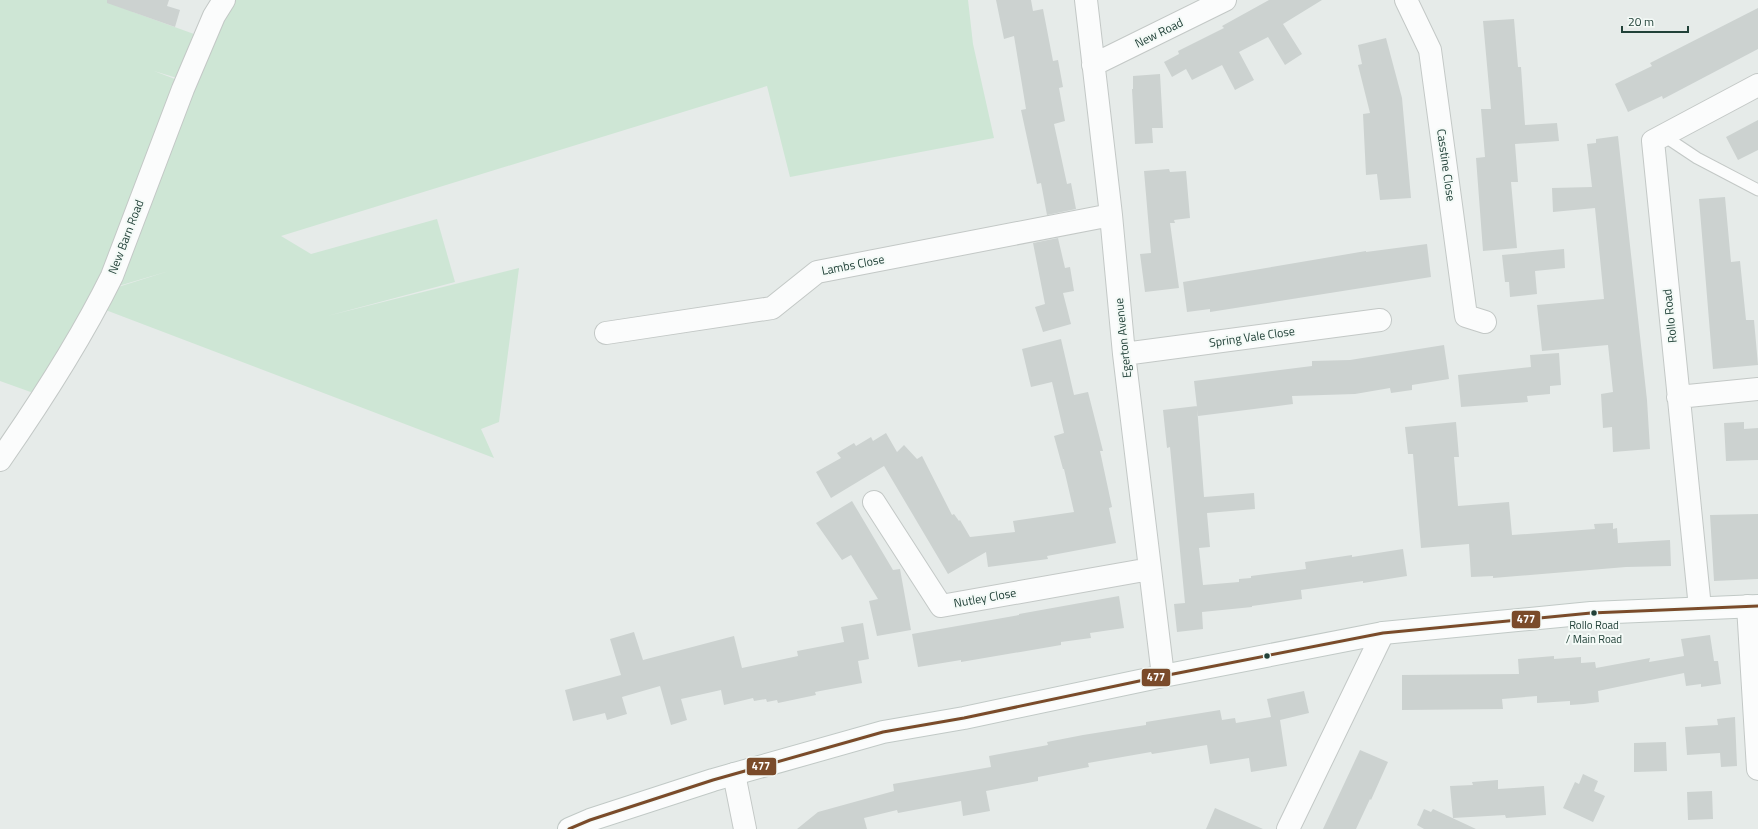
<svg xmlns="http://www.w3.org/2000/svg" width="1758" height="829" font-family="'Titillium Web',sans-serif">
	<rect width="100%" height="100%" fill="#e6ebe9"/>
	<path fill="#cee6d5" d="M0,0h138l-5,12 61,22 -17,44 -23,-7 26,10 -78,202 -63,112 -39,-14z
		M232,0h736l5,44 21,94 -204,39 -23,-91 -486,150 30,18 126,-35 18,63 -128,34 192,-48 -20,154 -18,7 13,29 -391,-149 12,-21 54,-17 -54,16 25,-66z"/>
	<path fill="#ccd2d0" d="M107,0h62l-2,6 13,4 -5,17 -68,-24z
		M996,0h35l2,11 10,-2 10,52 5,-1 5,27 -4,1 6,33 -11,3 13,60 4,-1 5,26 -29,6 -6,-32 -4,1 -16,-74 5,-1 -12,-73 -10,3z
		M1269,0h53l-39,24 19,30 -17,11 -17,-28 -29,15 15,28 -19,10 -13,-25 -30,15 -6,-11 -14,8 -8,-15 15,-8 -1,-3 46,-23 -2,-2z
		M1758,8v41l-95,50 -1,-3 -34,16 -13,-28 37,-18 -2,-3z
		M1514,19l4,48h3l4,58 32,-2 2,18 -44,3 3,38h-7l6,66 -34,3 -7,-93 9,-1 -4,-48h10l-8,-88z
		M1386,38l16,60 9,100 -31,2 -3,-26 -11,1 -3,-61 7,-1 -12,-48 4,-1 -4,-19z
		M1160,74l3,54h-11l1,15 -18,1 -3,-55h1v-13z
		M1758,120v30l-20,10 -12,-23z
		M1618,136l29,264 3,49 -37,3 -1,-25 -9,1 -2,-34 12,-2 -5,-47 -66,6 -5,-46 67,-6 -9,-91 -42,4 -1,-24 40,-1 -5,-43 9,-1v-4z
		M1169,169l1,3 16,-1 4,47 -16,2 1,3h-5l9,65 -34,4 -5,-38 11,-1 -7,-82z
		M1725,197l6,65 9,-1 6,59h8l4,45 -45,4 -14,-170z
		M1058,238l7,30 5,-1 4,24 -11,2 8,31 -28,8 -8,-25 10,-3 -12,-61z
		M1427,244l4,33 -221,35v-3l-23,3 -4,-30 183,-31v1z
		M1564,249l1,19 -30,3 2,23 -27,3 -1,-15h-4l-3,-27z
		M1061,339l13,56 14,-3 15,59h-3l12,56 -3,1 7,35 -69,13 1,3 -60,8 -2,-15 -38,22 -64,-108 -53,32 -15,-26 25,-14 -4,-5 17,-10 2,3 15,-9 2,4 13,-8 11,19 7,-7 13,14 5,-3 30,59 2,-1 5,7 1,-1 10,17 45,-5 -2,-11 61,-9 -10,-43h-1l-9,-33 10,-3 -12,-51 -21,5 -9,-38z
		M1444,345l5,34 -37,6v5l-21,3 -1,-5 -35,6 -63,2 1,8 -95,12 -4,-35 118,-15v-5l38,-1z
		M1559,353l2,32 -11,1v8l-23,2 1,6 -67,5 -3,-32 73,-8 -1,-12z
		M1197,406l7,91 50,-4 1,16 -48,4 3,34 -11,1 4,37 36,-3v-3l12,-1v-2l55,-7 -1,-7 47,-7v2l51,-8 4,27 -44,7v-2l-62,9 1,9 -50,7v1l-50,5 1,17 -26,3 -3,-28 11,-1 -15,-156 -3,1 -4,-38z
		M1456,422l3,35h-5l4,49 51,-4 3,33 83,-6 -1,-5 19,-1v6l4,-1 1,15 52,-3 1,26 -45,1 -133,11v-2l-22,1 -2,-33 -48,4 -8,-94h-5l-3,-27z
		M1744,422v7l14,-1v32l-32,1 -2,-38z
		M852,501l41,69 7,-1 11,61 -34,6 -8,-35 9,-2 -27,-44 -9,5 -26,-37z
		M1758,514v65l-44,2 -4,-66z
		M1119,596l5,32 -34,5 1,5 -30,4v3l-100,17v-2l-43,7 -6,-33 107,-19v-1z
		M863,623l6,36 -11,2 4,22 -47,9 1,3 -38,8 -1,-3 -10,2 -1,-3 -12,2 -1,-3 -29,7 -3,-15 -40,9 6,21 -16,5 -11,-39 -38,11 5,17 -20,6 -2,-7 -32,8 -8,-31 56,-15 -11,-36 24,-7 9,28 91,-24 8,32 56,-12 -1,-5 47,-9 -3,-15z
		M1710,635l4,26h4l3,23 -20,3v-3l-15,2 -2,-13 -86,18 1,11 -15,2 -14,1v-4l-33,2v-7l-35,3 1,10 -101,1v-35l117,-1 -1,-15 36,-3v3l27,-2v6l14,-1 1,6 54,-10 -1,4 35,-6 -3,-17z
		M1304,691l5,22 -29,7 7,46 -36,6 -2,-14 -39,6 -3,-19 -55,9 -1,-2 -63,11 1,4 -51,10v4l-52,10 4,20 -27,5 -2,-15 -63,12 -1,-3 -33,8 3,11h-70l21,-17 76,-21 -1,-7 98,-17 -2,-11 59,-11 -1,-3 36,-7 63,-10v-3l74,-12 2,10 13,-2 1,5 35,-6 -4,-18z
		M1735,717l2,49 -16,1 -1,-14 -33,2 -2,-28 33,-2 -1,-6z
		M1666,742l1,29 -33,1v-29z
		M1360,750l28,12 -17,38 -1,-1 -14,30h-33z
		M1583,774l15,7 -4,10 11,5 -12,26 -30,-14 12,-26 4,2z
		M1498,780v9l46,-3 2,29 -40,3 -1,-3 -52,3 -3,-32 23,-1 -1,-3z
		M1712,791l1,28 -25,1 -1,-28z
		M1215,808l48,21h-57z
		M1424,809l7,3 2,-3 43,20h-52l-7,-4z"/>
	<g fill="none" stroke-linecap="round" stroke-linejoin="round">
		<defs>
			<path id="service" d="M1664,136l33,22 61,32"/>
			<path id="minor" d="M1086,0l25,215 13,139 39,322
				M1406,0l24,50 36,266 19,6
				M1093,65l132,-65
				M606,333l166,-25 45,-36 294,-57
				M1124,354l256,-34
				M1678,397l80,-8
				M874,502l67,104 209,-37
				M1748,606l10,163
				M1700,608l-47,-467 105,-56
				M734,774l11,55
				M1288,829l95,-196"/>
			<path id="tertiary" d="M0,460c41,-59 80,-119 112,-184l71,-187 31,-73 10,-16"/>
			<path id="secondary" d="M569,829l21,-9 123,-40 170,-48 81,-14 199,-42 220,-43 208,-20 167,-7"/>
		</defs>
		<use href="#service" stroke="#c3c8c6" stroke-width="13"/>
		<use href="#minor" stroke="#c3c8c6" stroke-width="24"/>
		<use href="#tertiary" stroke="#c3c8c6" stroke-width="24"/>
		<use href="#secondary" stroke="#c1c9c6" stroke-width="24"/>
		<use href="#service" stroke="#fbfcfc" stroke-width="11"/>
		<use href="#minor" stroke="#fbfcfc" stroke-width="22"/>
		<use href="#tertiary" stroke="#fbfcfc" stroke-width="22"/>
		<use href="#secondary" stroke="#fbfcfc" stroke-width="22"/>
		<defs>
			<path id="bus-1" d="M569,829l21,-9 123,-40 170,-48 81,-14 199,-42 220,-43 208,-20 167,-7"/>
		</defs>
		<use href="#bus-1" stroke="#f4faf7" stroke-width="6"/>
		<use href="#bus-1" stroke="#7a4b2a" stroke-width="3"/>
	</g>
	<g fill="#214138" stroke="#f4faf7" stroke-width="1.5">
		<circle cx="1594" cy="613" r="3.5"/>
		<circle cx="1267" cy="656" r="3.5"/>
	</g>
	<g text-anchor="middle" stroke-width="4" stroke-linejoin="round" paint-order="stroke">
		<g font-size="11" fill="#214138" stroke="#f4faf7">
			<text x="1594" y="629">Rollo Road<tspan x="1594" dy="14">/ Main Road</tspan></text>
		</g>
		<g font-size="12" fill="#214138" stroke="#f4faf7">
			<text transform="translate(1159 33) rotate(-26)" y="4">New Road</text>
			<text transform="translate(1446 165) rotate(82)" y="4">Casstine Close</text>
			<text transform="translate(126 237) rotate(-69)" y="4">New Barn Road</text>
			<text transform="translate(853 265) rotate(-11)" y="4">Lambs Close</text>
			<text transform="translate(1670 316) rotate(-96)" y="4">Rollo Road</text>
			<text transform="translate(1252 337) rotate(-8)" y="4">Spring Vale Close</text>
			<text transform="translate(1123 338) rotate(-96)" y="4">Egerton Avenue</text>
			<text transform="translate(985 598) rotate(-10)" y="4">Nutley Close</text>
		</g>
	</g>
	<g stroke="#f4faf7" stroke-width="1.5">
		<rect x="1511" y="610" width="30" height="19" rx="4" fill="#7a4b2a"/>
		<rect x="1141" y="668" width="30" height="19" rx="4" fill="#7a4b2a"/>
		<rect x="746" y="757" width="31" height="19" rx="4" fill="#7a4b2a"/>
	</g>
	<g font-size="11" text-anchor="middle" font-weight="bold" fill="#fff">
		<text x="1526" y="623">477</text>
		<text x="1156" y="681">477</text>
		<text x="761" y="770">477</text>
	</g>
	<path d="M1622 26v6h66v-6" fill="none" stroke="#214138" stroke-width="2"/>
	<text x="1628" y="26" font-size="12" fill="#214138" stroke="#f4faf7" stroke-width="3" paint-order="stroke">20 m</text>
</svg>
